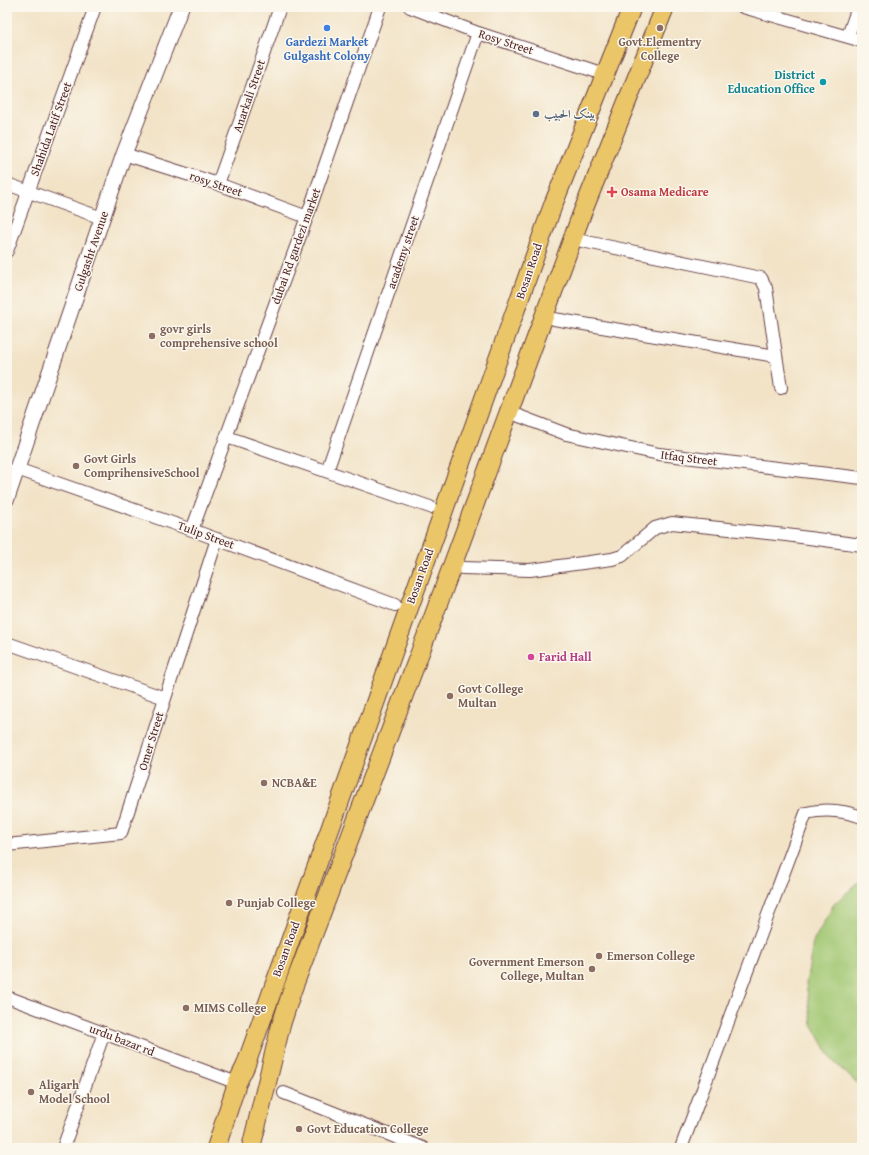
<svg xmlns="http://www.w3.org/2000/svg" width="869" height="1155" font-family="'Gentium Book Plus',Amiri,serif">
	<rect width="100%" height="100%" fill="#fbf7ec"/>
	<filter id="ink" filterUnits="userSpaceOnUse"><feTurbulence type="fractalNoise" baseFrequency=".025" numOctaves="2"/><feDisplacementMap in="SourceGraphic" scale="8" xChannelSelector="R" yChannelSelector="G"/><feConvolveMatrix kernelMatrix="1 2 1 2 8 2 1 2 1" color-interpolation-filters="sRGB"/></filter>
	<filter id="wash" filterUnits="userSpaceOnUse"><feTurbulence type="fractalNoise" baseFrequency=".012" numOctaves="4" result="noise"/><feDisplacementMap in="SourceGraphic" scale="16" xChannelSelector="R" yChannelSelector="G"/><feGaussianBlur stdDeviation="0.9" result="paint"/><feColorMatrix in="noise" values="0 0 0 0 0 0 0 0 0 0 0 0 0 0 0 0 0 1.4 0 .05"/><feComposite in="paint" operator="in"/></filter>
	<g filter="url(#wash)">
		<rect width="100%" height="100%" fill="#f2e3c7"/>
		<path fill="#a0c670" stroke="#75724e" d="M862,879v209l-30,-28 -20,-36 -6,-40 7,-42 21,-38z"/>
	</g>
	<g filter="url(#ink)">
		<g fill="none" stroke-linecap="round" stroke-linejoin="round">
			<defs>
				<path id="minor" d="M410,7l68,26 126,41
					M743,7l119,34
					M848,36l10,-29
					M124,154l94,30 89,33
					M7,184l95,34
					M218,184l62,-177
					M582,241l179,37 5,10 15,100
					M7,251l88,-244
					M554,319l222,37
					M519,416l47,18 93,20 203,24
					M227,437l203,70
					M17,469l175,61 203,75
					M327,471l151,-438
					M192,530l115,-313 73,-210
					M462,568l68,2 82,-11 10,-3 33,-28 17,-5 114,12 76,10
					M7,643l158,55
					M7,845l114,-12 96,-294
					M7,997l230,86
					M284,1093l139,55
					M63,1148l41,-115
					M681,1148l125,-335c20,-5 37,-3 56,4"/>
				<path id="tertiary" d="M7,498l117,-344 57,-147"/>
				<path id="primary" d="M216,1148l21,-65 8,-16 308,-862 79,-198
					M251,1148l30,-123 12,-37 134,-354 154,-418 84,-209"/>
			</defs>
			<use href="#minor" stroke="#633c42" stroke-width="14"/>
			<use href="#tertiary" stroke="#633c42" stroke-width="17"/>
			<use href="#primary" stroke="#633c42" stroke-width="20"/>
			<use href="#minor" stroke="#fff" stroke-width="12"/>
			<use href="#tertiary" stroke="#fff" stroke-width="15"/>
			<use href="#primary" stroke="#ebc669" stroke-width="18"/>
		</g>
	</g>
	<circle fill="#3f7fe0" stroke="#fbf7ec" stroke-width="1.5" cx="327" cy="28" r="4"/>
	<g fill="#8d6e63" stroke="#fbf7ec" stroke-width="1.5">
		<circle cx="660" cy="28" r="4"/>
		<circle cx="152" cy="336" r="4"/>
		<circle cx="76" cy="466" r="4"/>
		<circle cx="450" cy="696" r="4"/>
		<circle cx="264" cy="783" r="4"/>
		<circle cx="229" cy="903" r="4"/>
		<circle cx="599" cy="956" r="4"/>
		<circle cx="592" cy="969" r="4"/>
		<circle cx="186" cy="1008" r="4"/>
		<circle cx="31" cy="1092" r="4"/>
		<circle cx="299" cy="1129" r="4"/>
	</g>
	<circle fill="#0f9aa8" stroke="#fbf7ec" stroke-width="1.5" cx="823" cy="82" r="4"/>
	<circle fill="#5c6f8a" stroke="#fbf7ec" stroke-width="1.5" cx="536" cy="114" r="4"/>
	<path fill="#e0444e" stroke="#fbf7ec" stroke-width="1.5" d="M610 186h4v4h4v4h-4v4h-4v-4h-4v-4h4z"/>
	<circle fill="#d1479c" stroke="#fbf7ec" stroke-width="1.5" cx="531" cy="657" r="4"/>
	<g text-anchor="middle" stroke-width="3" stroke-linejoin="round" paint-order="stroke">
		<g font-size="12" font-weight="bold" fill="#366cbe" stroke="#fbf7ec">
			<text x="327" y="46">Gardezi Market<tspan x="327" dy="14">Gulgasht Colony</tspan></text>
		</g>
		<g font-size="12" fill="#4a1f2b" stroke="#fbf7ec">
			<text transform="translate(506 42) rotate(18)" y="4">Rosy Street</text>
			<text transform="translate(249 96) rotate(-71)" y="4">Anarkali Street</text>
			<text transform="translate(51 129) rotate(-70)" y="4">Shahida Latif Street</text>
			<text transform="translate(216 184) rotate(19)" y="4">rosy Street</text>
			<text transform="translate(296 246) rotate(-70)" y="4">dubai Rd gardezi market</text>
			<text transform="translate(91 251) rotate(-71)" y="4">Gulgasht Avenue</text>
			<text transform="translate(403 252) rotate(-71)" y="4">academy street</text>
			<text transform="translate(529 271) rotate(-71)" y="4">Bosan Road</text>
			<text transform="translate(689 458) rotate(7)" y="4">Itfaq Street</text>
			<text transform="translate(206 535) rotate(20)" y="4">Tulip Street</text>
			<text transform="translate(420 576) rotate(-70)" y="4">Bosan Road</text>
			<text transform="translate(151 741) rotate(-73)" y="4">Omer Street</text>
			<text transform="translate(286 949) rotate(-70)" y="4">Bosan Road</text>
			<text transform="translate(122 1040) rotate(21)" y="4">urdu bazar rd</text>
		</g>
		<g font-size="12" font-weight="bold" fill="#785e54" stroke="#fbf7ec" text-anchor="start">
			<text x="660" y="46" text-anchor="middle">Govt.Elementry<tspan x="660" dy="14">College</tspan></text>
			<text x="160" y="333">govr girls<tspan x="160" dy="14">comprehensive school</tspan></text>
			<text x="84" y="463">Govt Girls<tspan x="84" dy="14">ComprihensiveSchool</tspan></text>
			<text x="458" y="693">Govt College<tspan x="458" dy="14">Multan</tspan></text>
			<text x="272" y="787">NCBA&amp;E</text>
			<text x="237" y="907">Punjab College</text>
			<text x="607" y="960">Emerson College</text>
			<text x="584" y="966" text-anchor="end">Government Emerson<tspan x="584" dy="14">College, Multan</tspan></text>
			<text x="194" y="1012">MIMS College</text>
			<text x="39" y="1089">Aligarh<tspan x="39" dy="14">Model School</tspan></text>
			<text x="307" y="1133">Govt Education College</text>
		</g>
		<g font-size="12" font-weight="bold" fill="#0d838f" stroke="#fbf7ec" text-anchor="end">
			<text x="815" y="79">District<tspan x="815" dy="14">Education Office</tspan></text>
		</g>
		<g font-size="12" font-weight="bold" fill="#4e5e75" stroke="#fbf7ec" text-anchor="start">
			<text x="544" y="118">بينک الحبيب</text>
		</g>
		<g font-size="12" font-weight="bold" fill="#be3a42" stroke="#fbf7ec" text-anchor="start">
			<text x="621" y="196">Osama Medicare</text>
		</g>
		<g font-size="12" font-weight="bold" fill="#b23c85" stroke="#fbf7ec" text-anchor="start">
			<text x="539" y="661">Farid Hall</text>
		</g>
	</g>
	<rect width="869" height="1155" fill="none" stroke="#fbf7ec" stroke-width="24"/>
</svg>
